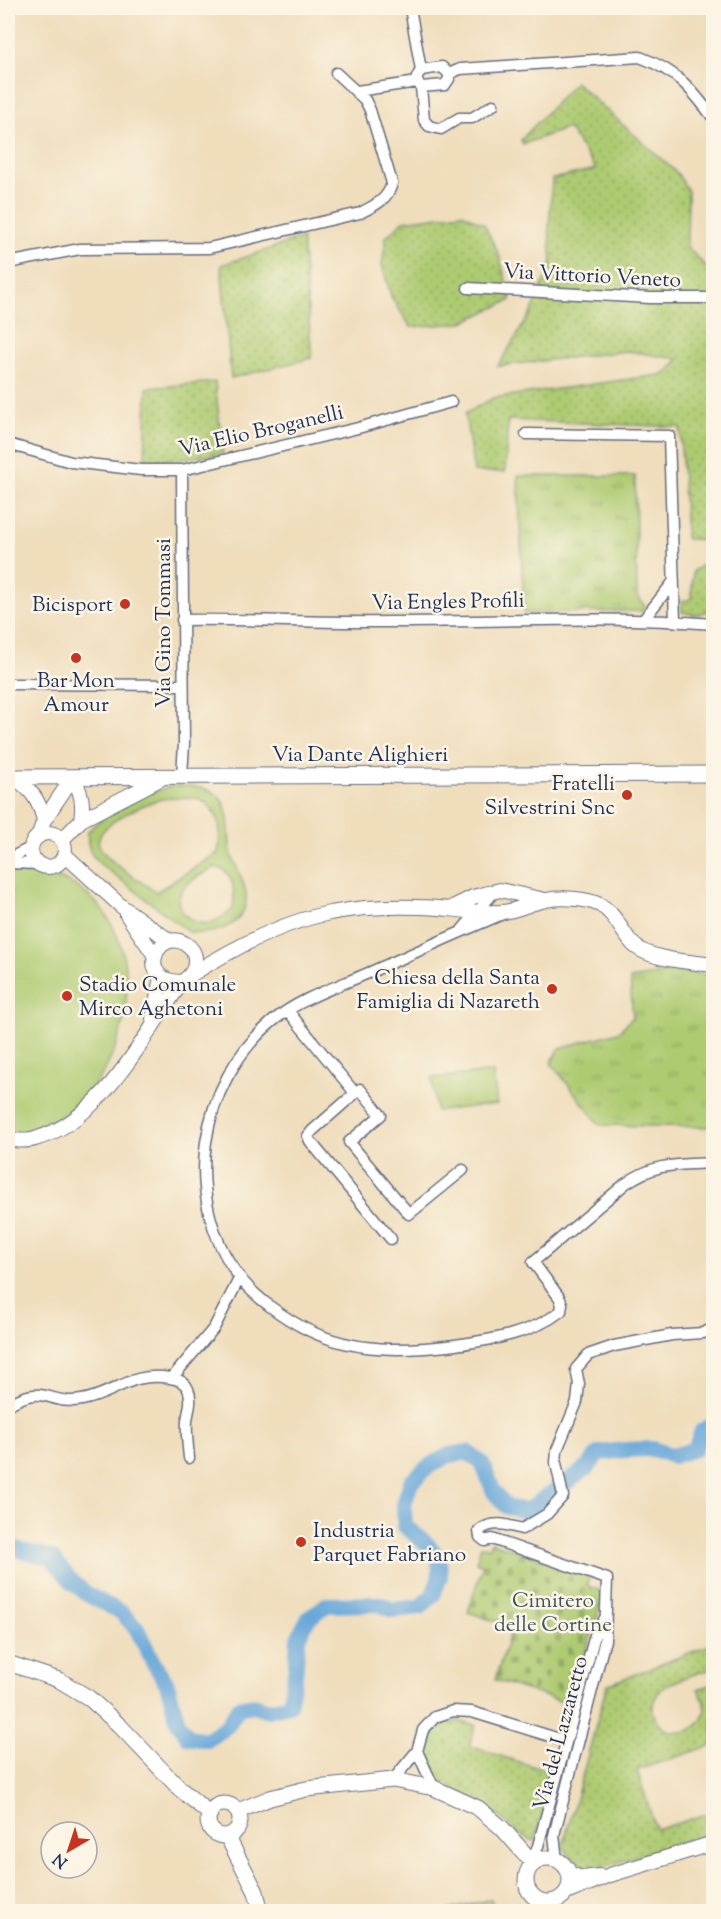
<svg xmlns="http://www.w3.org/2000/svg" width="721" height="1919" font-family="'Sorts Mill Goudy',serif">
	<defs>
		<pattern id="grass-dots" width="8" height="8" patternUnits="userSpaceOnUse" patternTransform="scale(1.5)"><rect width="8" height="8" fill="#aecb71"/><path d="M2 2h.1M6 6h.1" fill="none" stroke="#8da560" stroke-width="1.8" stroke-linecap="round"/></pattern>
		<pattern id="cemetery-stones" width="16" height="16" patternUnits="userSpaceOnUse" patternTransform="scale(1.5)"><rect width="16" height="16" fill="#aecb71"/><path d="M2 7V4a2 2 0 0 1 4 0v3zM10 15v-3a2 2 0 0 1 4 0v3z" fill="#8da560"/></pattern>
		<pattern id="park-tufts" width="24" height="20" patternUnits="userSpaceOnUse" patternTransform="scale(1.5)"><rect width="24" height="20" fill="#aecb71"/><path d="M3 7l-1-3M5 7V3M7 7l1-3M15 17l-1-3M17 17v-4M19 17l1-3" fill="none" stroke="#8da560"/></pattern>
	</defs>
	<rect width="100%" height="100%" fill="#fcf5e5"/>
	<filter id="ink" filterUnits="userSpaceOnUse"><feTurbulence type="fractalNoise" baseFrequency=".0167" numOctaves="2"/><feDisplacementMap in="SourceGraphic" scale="12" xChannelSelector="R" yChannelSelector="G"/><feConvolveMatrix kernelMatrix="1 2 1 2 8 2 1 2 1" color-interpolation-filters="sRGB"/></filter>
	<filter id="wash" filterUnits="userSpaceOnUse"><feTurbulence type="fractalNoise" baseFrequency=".008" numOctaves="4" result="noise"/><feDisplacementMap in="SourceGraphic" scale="24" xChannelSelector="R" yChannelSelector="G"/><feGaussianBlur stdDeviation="1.35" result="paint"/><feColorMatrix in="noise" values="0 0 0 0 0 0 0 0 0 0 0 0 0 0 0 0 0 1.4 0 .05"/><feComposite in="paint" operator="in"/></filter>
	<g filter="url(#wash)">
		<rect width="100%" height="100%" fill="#efddbb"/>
		<path fill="url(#grass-dots)" stroke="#647d68" stroke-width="1.5" d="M575,82l102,91 11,18 -1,56 26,27v266l-27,-1 -6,-112 -172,-7 -3,52h-31l-9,-58 28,-16 173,-24 13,-15 -52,-8 -129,15 34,-55 20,-49 -3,-33 3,-50 44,-10 -28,-41 -45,16 -2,-4z
			M462,213l22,11 15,31 12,45 -50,23 -50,4 -19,-28 -10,-34 4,-28 18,-16z
			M302,238l10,120 -81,20 -10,-113z
			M215,382l8,72 -78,8 2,-74z
			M703,565h10v45l-18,5 -13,-3v-11l9,-2 2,-28z
			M712,1644l1,24c-14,5 -40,12 -51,21 -7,7 -11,16 -8,25 10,32 57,18 50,-12 -1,-4 -4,-9 -6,-13l15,-5v61l-76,25 19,60 57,-18v20l-119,38c-11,-5 -26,-13 -31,-24l44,-161z
			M458,1721l18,4 -7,21 85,27 -19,68c-18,-4 -33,-25 -49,-35 -21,-16 -72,-23 -59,-60 6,-16 16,-22 31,-25z"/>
		<path fill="url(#cemetery-stones)" stroke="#647d68" stroke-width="1.5" d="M491,1542l100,33 -4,11 18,6 -36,112 -74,-24 17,-53 -44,-15 15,-47 -7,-3 5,-16 8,2z"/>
		<path fill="url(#park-tufts)" stroke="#647d68" stroke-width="1.5" d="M518,476h117l2,119 11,16 -124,2z
			M678,971l35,4v152l-113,-2 -49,-62 9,-15 58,-16 15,-15 -3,-38z"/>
		<path fill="#aecb71" stroke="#647d68" stroke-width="1.5" fill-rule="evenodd" d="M172,786c16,0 36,-1 48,12 12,13 7,38 11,54 3,14 14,28 15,43 2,31 -33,41 -57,37l-90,-69c-10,-10 -12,-17 -11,-31 15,-20 61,-40 84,-46zM196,798c24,9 27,31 22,55l-62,39c-13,-9 -52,-32 -57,-47 -6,-20 48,-43 64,-46 11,-2 22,-1 33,-1zM215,867c20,3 20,26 18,42 -7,6 -15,12 -24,14 -16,4 -38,-15 -28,-31 6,-11 23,-19 34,-25z
			M20,871c156,5 131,250 -12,263v-261z
			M493,1072l4,32 -61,7 -4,-33z
			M491,1899l4,12h-50z"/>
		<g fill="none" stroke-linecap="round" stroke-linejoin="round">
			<path stroke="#67a7da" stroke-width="16" d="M8,1547l44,11 21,25 17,13 31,16 16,17 16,33 14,22 11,38 10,15 19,3 21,-15 10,-17 15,-3 15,5 21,-5 6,-30 3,-37 10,-19 18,-14 54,-1 12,6 28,-3 13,-12 7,-18 -1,-19 -10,-12 -24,-20 -1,-21 7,-23 18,-16 20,-11 18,-3 15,11 12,29 13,15 19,4 62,-44 11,-14 26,-3 28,-1 20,7 22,-7 7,-18 12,-7"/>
		</g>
	</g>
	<g filter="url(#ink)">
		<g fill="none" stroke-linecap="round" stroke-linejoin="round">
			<defs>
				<path id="minor" d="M410,8l11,62
					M421,70l-4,7v5l4,5 3,33 5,6 12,3 18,-11h13l21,-13
					M421,70l21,-3 7,7
					M449,74l11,-5 180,-12c37,14 51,31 74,62
					M421,87l24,-2 4,-6v-5
					M357,91l60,-9
					M8,263l72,-14 129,-1 151,-35c14,-7 28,-13 32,-30l-22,-73 -5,-10 -29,-27
					M468,288l182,10h64
					M526,434l143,2 6,185
					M8,444l63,18 70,8h41l176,-42 93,-26
					M182,470l2,274 -2,31
					M644,619l30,-38
					M182,620c70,-1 140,3 209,2 108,0 215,-7 323,2
					M8,684l175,1
					M8,859l24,-12
					M8,863l30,1
					M503,914c-46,19 -91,40 -137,60 -30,13 -67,25 -93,47 -75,62 -93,178 -33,257 17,21 44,40 68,52 46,23 98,21 147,15 36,-5 77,-11 106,-34l1,-7 -3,-7 -26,-35 92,-78c31,-22 52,-19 89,-21
					M462,930l32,-38
					M288,1011l67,82
					M391,1239l-81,-98 -2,-5 4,-5 48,-42 21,26 -32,27 60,72 54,-44
					M172,1378l42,-50 26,-51
					M8,1405c37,-23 41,1 74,-5 34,-6 48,-29 88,-22 7,1 15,4 18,11 5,11 0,22 -1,32 -1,12 1,25 2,37
					M417,1751l17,37
					M393,1780l24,-29 6,-21 12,-13 18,-6 19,1 94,29
					M557,1860l-3,-25 51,-195 2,-61 -115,-40 -7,2 -5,-4 -1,-6c13,-11 29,-6 43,-2l25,-15 16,-18 -7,-33 1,-13 20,-48 2,-18 -3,-15 12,-14 26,-9 58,-11 31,-2 11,-5
					M531,1862l7,-16 57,-211 10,-17"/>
				<path id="tertiary" d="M14,777c18,14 24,21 30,43
					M31 850a17 17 0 1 1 34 0a17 17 0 1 1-34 0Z
					M38,837l6,-17 29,-43c8,15 11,26 8,43
					M62,840l19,-20 83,-43
					M65,855l56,51 49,35
					M453,907l20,-10 27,-7 45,10
					M127,915l28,41
					M189,976c41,-26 92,-54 141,-63 29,-6 60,-7 90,-6 27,0 55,7 82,5 16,-1 29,-10 44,-12 15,-3 40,-2 54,5 15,8 21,26 32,38 14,17 60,19 82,22
					M153,1019l8,-42
					M8,1140c8,0 19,2 27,-1 69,-20 108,-103 147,-157 8,-6 14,-12 13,-23 0,-6 -4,-12 -9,-15 -29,-18 -52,38 -4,38
					M569,1874l14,4 16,-2
					M566,1893l44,-18 104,-32"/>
				<path id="secondary" d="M8,777l706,-3
					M8,1663l51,17 30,18 31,28 60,63 30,25
					M208 1820a16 16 0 1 1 32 0a16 16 0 1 1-32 0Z
					M238,1811l32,-13 36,-9 87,-9 41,8 44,20 24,20 32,36
					M227,1836l29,56 5,20
					M526 1880a22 22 0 1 1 44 0a22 22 0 1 1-44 0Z"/>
			</defs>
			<use href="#minor" stroke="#656c7f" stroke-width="13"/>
			<use href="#tertiary" stroke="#656c7f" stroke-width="16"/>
			<use href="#secondary" stroke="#656c7f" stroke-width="17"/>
			<use href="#minor" stroke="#fff" stroke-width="10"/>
			<use href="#tertiary" stroke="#fff" stroke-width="14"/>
			<use href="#secondary" stroke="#fff" stroke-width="15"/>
		</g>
	</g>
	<g fill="#c8321e" stroke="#fcf5e5" stroke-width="2">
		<circle cx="125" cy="604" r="6"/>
		<circle cx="76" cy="658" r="6"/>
		<circle cx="627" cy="795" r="6"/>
		<circle cx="552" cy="989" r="6"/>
		<circle cx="67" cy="996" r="6"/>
		<circle cx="301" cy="1542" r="6"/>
	</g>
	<g text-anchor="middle" stroke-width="5" stroke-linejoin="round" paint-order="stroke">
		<g font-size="21" fill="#1b2f5e" stroke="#fcf5e5">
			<text transform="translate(592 275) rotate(3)" y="7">Via Vittorio Veneto</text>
			<text transform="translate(261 430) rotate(-13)" y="7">Via Elio Broganelli</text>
			<text transform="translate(448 601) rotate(-1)" y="7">Via Engles Profili</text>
			<text transform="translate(163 623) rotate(-90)" y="7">Via Gino Tommasi</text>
			<text x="360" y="761">Via Dante Alighieri</text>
			<text transform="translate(560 1733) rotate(-75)" y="7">Via del Lazzaretto</text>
		</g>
		<g font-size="21" fill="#1b2f5e" stroke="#fcf5e5" text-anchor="end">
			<text x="113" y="611">Bicisport</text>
			<text x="76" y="687" text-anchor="middle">Bar Mon<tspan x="76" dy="24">Amour</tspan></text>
			<text x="615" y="790">Fratelli<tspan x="615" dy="24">Silvestrini Snc</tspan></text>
			<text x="540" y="984">Chiesa della Santa<tspan x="540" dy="24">Famiglia di Nazareth</tspan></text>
			<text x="79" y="991" text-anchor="start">Stadio Comunale<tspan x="79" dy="24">Mirco Aghetoni</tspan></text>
			<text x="313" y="1537" text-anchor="start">Industria<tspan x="313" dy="24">Parquet Fabriano</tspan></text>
		</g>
		<g font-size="21" fill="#405663" stroke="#fcf5e5">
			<text x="553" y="1607">Cimitero<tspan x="553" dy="24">delle Cortine</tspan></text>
		</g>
	</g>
	<rect width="721" height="1919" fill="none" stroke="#fcf5e5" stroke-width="30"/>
	<g transform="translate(69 1850) rotate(219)"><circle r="28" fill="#fcf5e5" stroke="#a2a6af" stroke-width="1.5"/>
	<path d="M0-4.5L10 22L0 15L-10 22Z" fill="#c8321e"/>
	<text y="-9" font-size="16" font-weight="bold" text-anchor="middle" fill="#1b2f5e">N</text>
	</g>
</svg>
